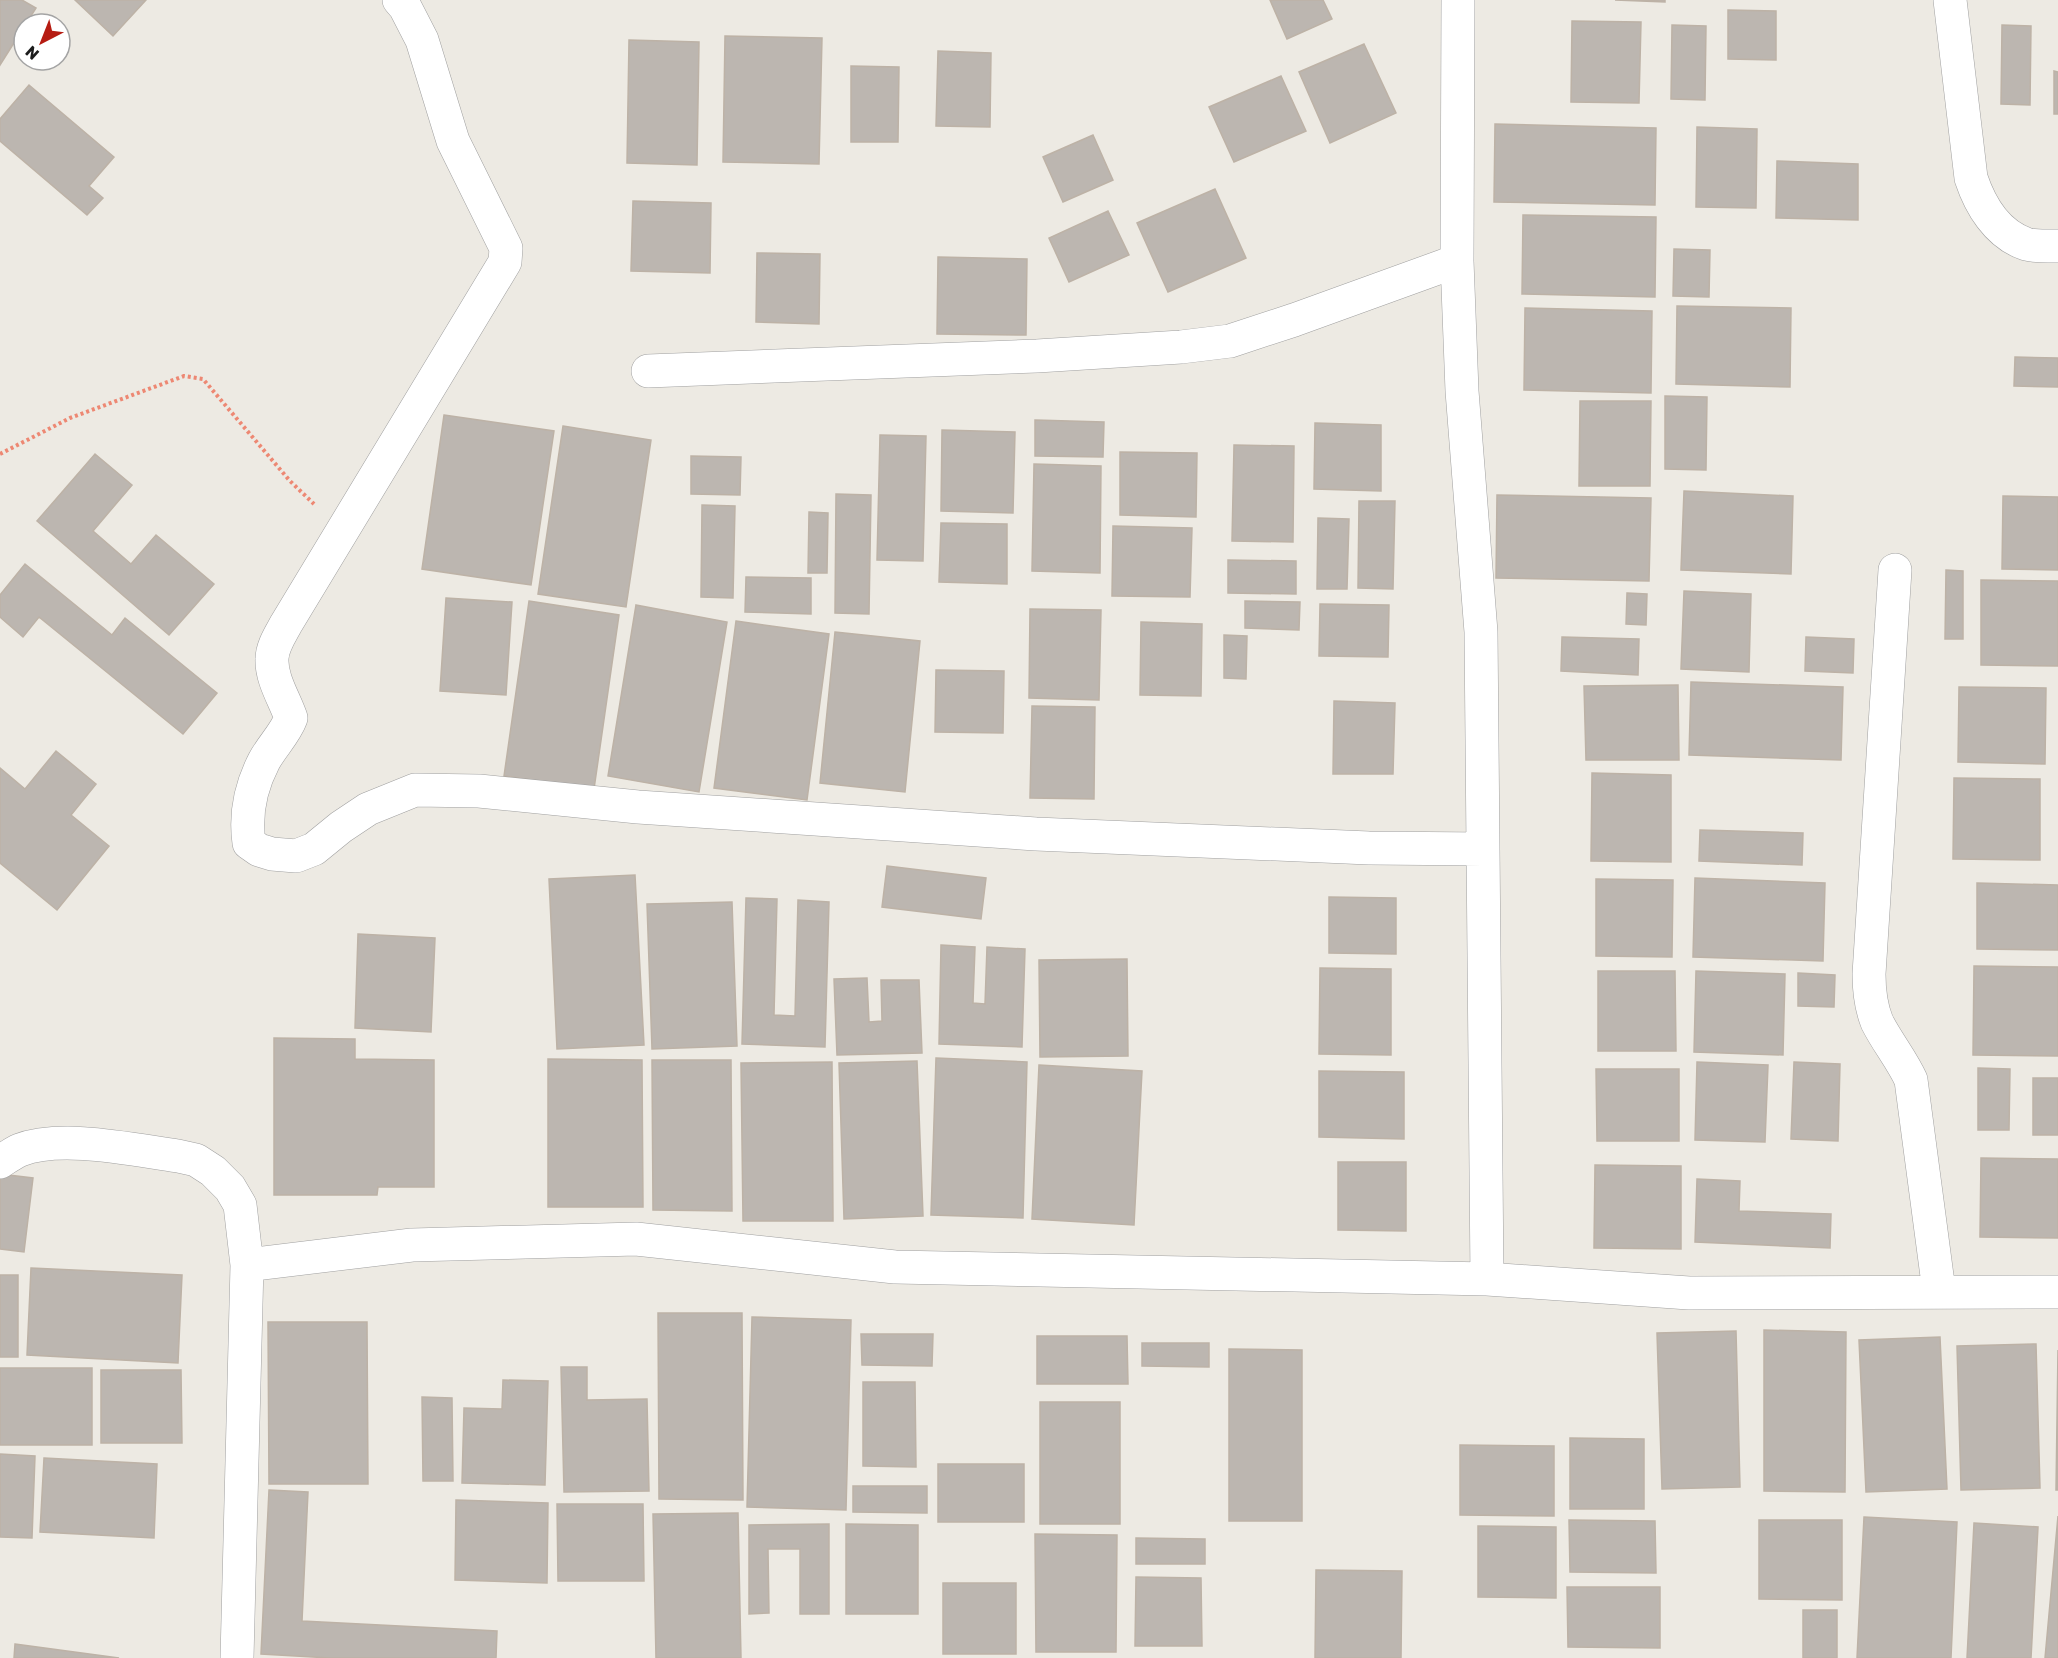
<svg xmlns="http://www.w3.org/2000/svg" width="2058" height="1658" font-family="Rubik,sans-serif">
	<rect width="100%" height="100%" fill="#edeae3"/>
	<path fill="#bcb6b0" stroke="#bdb2a6" stroke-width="1.5" d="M0,0h22l14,8 -36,57z
		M75,0h71l-33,36z
		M1270,0h53l9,19 -45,20z
		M1615,0h50v2z
		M1728,10l48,1v49l-48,-1z
		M1572,21l69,1 -2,81 -68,-1z
		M1672,25l34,1 -1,74 -34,-1z
		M2002,25l29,1 -1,79 -29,-1z
		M725,36l97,2 -3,126 -96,-2z
		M629,40l70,2 -2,123 -70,-2z
		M1364,44l32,69 -66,30 -31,-71z
		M938,51l53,2 -1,74 -54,-1z
		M851,66l48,1 -1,75h-47z
		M2054,71l4,1v42h-4z
		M1281,76l25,55 -72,31 -25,-55z
		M29,85l85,72 -25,29 14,12 -16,17 -87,-74v-22z
		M1495,124l161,4 -1,77 -161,-3z
		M1697,127l60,2 -1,79 -60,-1z
		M1093,135l20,45 -50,22 -20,-45z
		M1777,161l81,3v56l-82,-2z
		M1215,189l31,69 -78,34 -31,-69z
		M633,201l78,2 -1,70 -79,-2z
		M1108,211l21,44 -60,27 -20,-44z
		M1523,215l133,2 -1,80 -133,-3z
		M1674,249l36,1 -1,47 -36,-1z
		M757,253l63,1 -1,70 -63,-2z
		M938,257l89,2 -1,76 -89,-1z
		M1677,306l114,2 -1,79 -114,-3z
		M1525,308l127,3 -1,82 -127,-3z
		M2015,357l43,1v29l-44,-1z
		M1665,396l42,1 -1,73 -41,-1z
		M1580,401h71l-1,85h-71z
		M444,415l110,16 -23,154 -109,-16z
		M1035,420l69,2 -1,35 -68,-1z
		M1315,423l66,2v66l-67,-2z
		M563,426l88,14 -25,167 -88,-13z
		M942,430l73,2 -2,81 -72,-2z
		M880,435l46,1 -3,125 -46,-1z
		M1234,445l60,1 -1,96 -61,-1z
		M1120,452l77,1 -1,64 -76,-2z
		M95,454l37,31 -39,46 38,33 25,-29 58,49 -45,51 -132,-114z
		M691,456l50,1 -1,38 -49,-1z
		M1034,464l67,2 -1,107 -68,-2z
		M1684,491l109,5 -2,78 -110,-4z
		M836,494l35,1 -2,119 -34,-1z
		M1497,495l154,3 -2,83 -153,-3z
		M2003,496l55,1v73l-56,-1z
		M1359,501h36l-2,88 -35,-1z
		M702,505l33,1 -2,92 -32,-1z
		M809,512l19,1 -1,60h-19z
		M1318,518l31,1 -2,70h-30z
		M941,523l66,1v60l-68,-2z
		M1113,526l79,2 -2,69 -78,-1z
		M1228,560l68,1v33l-68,-1z
		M25,564l87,71 13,-17 92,75 -34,41 -144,-117 -16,20 -23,-20v-22z
		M1946,570l17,1v68h-18z
		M746,577l65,1v36l-66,-2z
		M1981,580l77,1v85l-77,-1z
		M1684,591l67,3 -2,78 -68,-3z
		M1627,593l20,1 -1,31 -20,-1z
		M446,598l66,4 -6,93 -66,-4z
		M529,601l90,14 -25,174 -90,-13z
		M1245,601l55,1 -1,28 -54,-2z
		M1320,604l69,1 -1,52 -69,-1z
		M636,605l91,17 -28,170 -91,-16z
		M1030,609l71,1 -2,90 -70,-2z
		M736,621l93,13 -22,166 -93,-12z
		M1141,622l61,2 -1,72 -61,-1z
		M835,632l85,9 -15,151 -85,-9z
		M1224,635l23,1 -1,43 -22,-1z
		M1562,637l77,2 -1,36 -77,-4z
		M1806,637l48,2 -1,34 -48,-2z
		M936,670l68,1 -1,62 -68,-1z
		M1691,682l152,5 -2,73 -152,-5z
		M1678,685l1,75h-93l-2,-74z
		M1959,687l87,1 -1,76 -87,-2z
		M1334,701l61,2 -2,71h-60z
		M1032,706l63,1 -1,92 -64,-1z
		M56,751l40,33 -25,31 38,31 -52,64 -57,-47v-95l25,21z
		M1592,773l79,2v87l-80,-1z
		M1954,778l86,1v81l-87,-1z
		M1700,830l103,3 -1,32 -103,-4z
		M887,866l99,12 -5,41 -99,-12z
		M635,875l9,170 -87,4 -8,-170z
		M1695,878l130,5 -2,78 -130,-4z
		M1596,879l77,1 -1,77 -76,-1z
		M1977,883l81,2v65l-81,-1z
		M1329,897l67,1v56l-67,-1z
		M746,898l31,1 -3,116 21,1 3,-116 31,2 -4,145 -83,-3z
		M732,902l5,144 -85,3 -5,-145z
		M358,934l77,4 -4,94 -76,-4z
		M941,945l34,2 -2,56 12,1 2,-57 38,2 -3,98 -83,-3z
		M1127,959l1,97 -88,1 -1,-97z
		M1974,966l84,1v89l-85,-1z
		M1320,968l71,1v86l-72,-1z
		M1598,971h77l1,80h-78z
		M1696,971l89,3 -2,81 -89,-3z
		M1798,973l37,2 -1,32 -36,-1z
		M867,978l2,44 13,-1 -1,-41h38l3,73 -85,2 -3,-76z
		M274,1038l81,1v20l79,1v127h-56l-1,8h-103z
		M936,1058l91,4 -4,156 -92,-3z
		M548,1059l94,1 1,147h-95z
		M652,1060h79l1,151 -79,-1z
		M917,1061l6,155 -79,3 -5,-156z
		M832,1062l1,159h-90l-2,-158z
		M1697,1062l71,3 -3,77 -70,-2z
		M1794,1062l46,2 -2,77 -47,-2z
		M1039,1065l103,6 -8,154 -102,-6z
		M1978,1068l32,1 -1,61h-31z
		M1596,1069h83v72h-82z
		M1319,1071l85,1v67l-85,-2z
		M2033,1078h25v57h-25z
		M1981,1158l77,1v79l-78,-1z
		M1338,1162h68v69l-68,-1z
		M1595,1165l86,1v83l-87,-1z
		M0,1174l33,4 -9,74 -24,-3z
		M1697,1179l43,2 -1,30 92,3 -1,34 -135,-6z
		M31,1268l151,7 -4,88 -151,-8z
		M0,1275h18v82h-18z
		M658,1313h84l1,187 -84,-1z
		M752,1317l99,3 -5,190 -99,-3z
		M268,1322h99l1,162h-99z
		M1764,1330l82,2 -1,160 -81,-1z
		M1736,1331l4,156 -78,2 -5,-156z
		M861,1334h72l-1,32 -70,-1z
		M1037,1336h90l1,48h-91z
		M1940,1337l7,152 -81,3 -7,-152z
		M1142,1343h67v24l-67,-1z
		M2036,1344l4,144 -79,2 -4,-144z
		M1229,1349l73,1v171h-73z
		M2058,1350v140h-2z
		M561,1367h26v33l60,-1 2,92 -85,1z
		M0,1368h92v77h-92z
		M101,1370h80l1,73h-81z
		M503,1380l45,1 -3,104 -83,-2 2,-75 38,1z
		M863,1382h52l1,85 -53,-1z
		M422,1397l30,1 1,83h-30z
		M1040,1402h80v122h-80z
		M1570,1438l74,1v70h-74z
		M1460,1445l94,1v70l-94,-1z
		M0,1454l35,2 -3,82 -32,-1z
		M44,1458l113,6 -3,74 -114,-6z
		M938,1464h86v58h-86z
		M853,1486h74v27l-74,-1z
		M269,1490l39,2 -6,129 195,10 -1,27h-166l-69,-4z
		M456,1500l92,3 -1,80 -92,-3z
		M557,1504h86l1,77h-86z
		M738,1513l3,145h-85l-3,-144z
		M2058,1516v142h-13z
		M1864,1517l93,5 -6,136h-94z
		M1569,1520l86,1 1,52 -86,-1z
		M1759,1520h83v80l-83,-1z
		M1974,1523l64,4 -7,131h-64z
		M829,1524v90h-29v-65h-32l1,64 -20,1v-89z
		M846,1524l72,1v89h-72z
		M1478,1526l78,1v71l-78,-1z
		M1035,1534l82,1 -1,117h-80z
		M1136,1538l69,1v25h-69z
		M1316,1570l86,1 -1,87h-86z
		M1136,1577l65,1 1,68h-67z
		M943,1583h73v71h-73z
		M1567,1587h93v61l-92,-1z
		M1803,1610h34v48h-34z
		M15,1644l104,14h-105z"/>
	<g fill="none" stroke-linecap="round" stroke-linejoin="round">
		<defs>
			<path id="minor" d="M399,0l6,7 17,33 31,101 53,107 -1,14 -219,362c-6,11 -14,23 -14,35 -1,20 13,41 19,59 -6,16 -19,28 -27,43 -13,25 -19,54 -15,82l10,7 13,4 24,2 18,-7 27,-22 27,-18 47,-19 64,1 159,16 398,27 333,14 114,1
				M1458,0l-1,261 5,130 19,241 6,647
				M1950,0l21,178c9,27 26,56 55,66 10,3 21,2 32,2
				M648,371l389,-15 144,-9 49,-6 64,-21 163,-59
				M1895,570l-26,404c0,16 2,33 8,48 10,20 25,38 34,58l28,211
				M0,1162c6,-4 13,-9 20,-12 42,-16 114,0 158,6l18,4 17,11 17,17 10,17 7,60 -10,393
				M247,1265l165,-20 224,-6 259,28 592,12 202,14 369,-1"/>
		</defs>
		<use href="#minor" stroke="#a0a0a0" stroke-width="34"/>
		<path stroke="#ed8873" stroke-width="4" stroke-dasharray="3 3" stroke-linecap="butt" d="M0,454l70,-36 114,-42 19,3 87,102 24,23"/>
		<use href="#minor" stroke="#fff" stroke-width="33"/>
	</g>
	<g transform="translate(42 42) rotate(222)"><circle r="28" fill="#ffffff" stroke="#a4a4a4" stroke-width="1.5"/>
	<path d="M0-4.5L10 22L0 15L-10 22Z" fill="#b61c12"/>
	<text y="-9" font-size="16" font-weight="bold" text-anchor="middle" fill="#1c1c1c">N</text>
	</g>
</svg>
